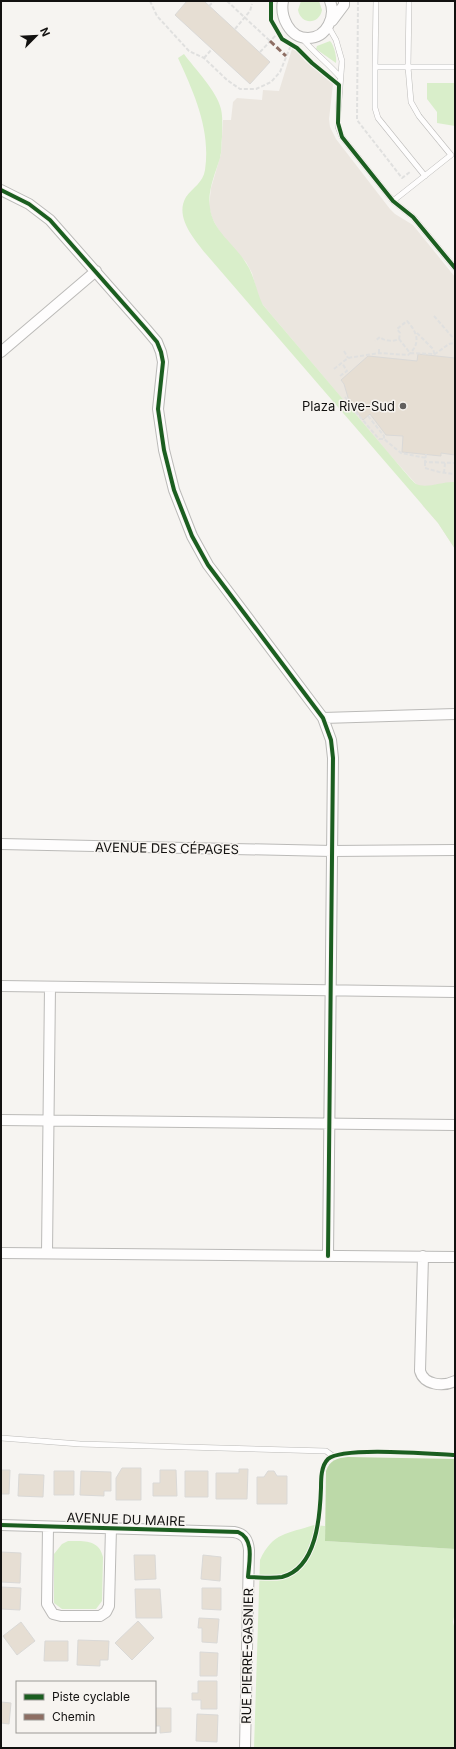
<svg xmlns="http://www.w3.org/2000/svg" width="456" height="1749" font-family="Inter,sans-serif">
	<rect width="100%" height="100%" fill="#f6f4f1"/>
	<path fill="#ebe6df" d="M292,49l6,3 7,9 28,23 -4,35 1,8 6,12 54,70 5,5 18,11 42,52v272l-17,-26 -15,-17 -7,-22 -27,-30 -126,-149 -5,-9 -6,-23 -6,-11 -24,-26 -10,-18 -3,-12 2,-18 10,-34 2,-34h8l2,-18 4,-4 25,2 1,-10 16,1z"/>
	<path fill="#d9eeca" d="M301,1h18l3,9c-3,15 -21,15 -24,0z
		M330,41c4,4 7,16 6,22l-20,-14 1,-3z
		M184,54c11,15 33,37 37,55 2,9 1,18 1,28 -1,7 0,14 -2,21 -5,16 -13,34 -10,50 3,24 25,36 36,55 9,13 10,29 17,42l140,165c4,4 9,11 13,14 11,5 27,-3 39,-2v67l-17,-26 -232,-269c-11,-14 -32,-37 -20,-57 7,-10 17,-14 19,-27 6,-40 -11,-77 -27,-112z
		M427,83h28v43l-18,-3v-11l-10,-13z
		M314,1525l11,1v15l130,8v63l-2,10 2,8 -1,45 1,73h-201l6,-188c13,-28 27,-26 54,-35z
		M68,1541c15,0 31,-2 35,16l-1,44 -6,8h-34l-8,-6v-49l8,-10z"/>
	<path fill="#bcd9a8" d="M348,1457l107,2v90l-130,-8 1,-70c4,-11 11,-13 22,-14z"/>
	<path fill="#e6ded3" stroke="#dad9d7" d="M187,1h17l66,61 -20,22 -75,-69z
		M418,354l37,4v97l-14,-2v3l-39,-4 1,-16 -17,-1 -16,-21 -7,6 -14,-19 -5,-17 -3,-4 27,-24 49,5z
		M122,1468h19v32h-25v-22z
		M239,1469h9l-1,30h-31v-26h23z
		M1,1470h9l-1,24h-8z
		M160,1470h16l1,26h-24v-13h7z
		M54,1471h20v24h-20z
		M81,1471l30,1v19h-7v5l-24,-1z
		M185,1471h23v26h-23z
		M268,1471h6l3,5h10v28h-30v-27h7z
		M19,1474l25,1 -1,22 -25,-1z
		M1,1552l20,1 -1,30 -19,-1z
		M134,1555h21l1,24 -21,1z
		M203,1555l18,2 -1,24 -19,-2z
		M1,1587l20,1 -1,22 -19,-1z
		M202,1588h19v22l-19,-1z
		M135,1589h25l2,29h-26z
		M199,1618l20,1 -2,24 -15,-1v-14h-4z
		M138,1621l16,17 -22,22 -17,-17z
		M21,1622l14,19 -18,14 -14,-19z
		M78,1640l31,1 -1,19h-8v6l-23,-1z
		M45,1641h23v20h-24z
		M200,1652l18,1 -1,23h-17z
		M198,1681h19v28h-16v-9h-9v-7h6z
		M1,1702l10,1 -2,21 -8,-1z
		M155,1708h16v24l-11,1v-7h-5z
		M197,1714l21,1 -1,27 -21,-1z"/>
	<g fill="none" stroke-linecap="round" stroke-linejoin="round">
		<defs>
			<path id="service" d="M376,1l-1,66h80
				M328,26l8,14 6,21 -4,52v14l4,10 51,64 20,16 42,51
				M302,38c11,14 26,25 38,39
				M375,67v41l3,10 47,58
				M393,201l58,-46 -32,-39 -8,-14 -3,-35 1,-66
				M1,1438l79,6 246,7 7,5"/>
			<path id="minor" d="M283,1c-3,15 6,37 25,37 19,0 28,-22 22,-37
				M332,21l12,-16v-4
				M1,190l28,14 21,16 96,109 11,13 4,10 2,10 -5,47 6,41 10,40 18,46 16,29 115,153 8,22 2,18 -5,498
				M1,352l95,-81
				M323,718l132,-4
				M1,844l331,7 123,-1
				M1,986l454,6
				M1,1120l454,5
				M1,1253l454,4
				M47,1253l3,-266
				M423,1256l-3,115c4,14 23,16 35,10
				M1,1525l233,7c11,2 14,8 15,18l-4,198
				M48,1527l-1,77 6,10 8,2h39l6,-4 3,-6 2,-78"/>
		</defs>
		<use href="#service" stroke="#bbbab8" stroke-width="6"/>
		<use href="#minor" stroke="#bbbab8" stroke-width="12"/>
		<path stroke="#e0e0df" stroke-width="2" stroke-dasharray="4 2" stroke-linecap="butt" d="M150,1l7,15 32,35 15,7 23,22 13,9h16l15,-7 9,-10 11,-27
			M227,1l43,40
			M358,1l-1,119 45,58 8,-6
			M209,6l5,-5
			M235,29l15,-18 2,-7
			M260,52l18,-19
			M204,58l8,-9
			M434,316l21,24
			M417,333l16,16 2,7
			M399,339l11,14 25,1 14,-10 6,-1
			M344,351l4,7
			M379,353v-6
			M334,369l14,-11 31,-5 29,2c13,-11 10,-22 -1,-34l-10,8 3,4 -1,6c-6,3 -15,2 -19,-2l-5,4
			M340,376l7,-5 -5,-8
			M345,397l10,14 24,28h5l17,14 25,5
			M368,416l16,20v3
			M426,454l-1,8 30,1
			M425,462v6l14,4 16,2
			M444,473l1,-10"/>
		<use href="#service" stroke="#fefdfd" stroke-width="5"/>
		<use href="#minor" stroke="#fefdfd" stroke-width="10"/>
		<path stroke="#8d6e63" stroke-width="3" stroke-dasharray="6 3" stroke-linecap="butt" d="M270,41l16,15"/>
		<defs>
			<path id="cycleway" d="M271,1v19l11,19 15,9 15,15 27,22 -1,38 4,14 51,64 20,16 42,51
				M1,190l28,14 21,16 96,109 11,13 4,10 2,10 -5,47 6,41 10,40 18,46 16,29 115,153 8,22 2,18 -5,498
				M1,1525l237,7c17,7 11,30 10,45 11,0 23,2 34,0 35,-9 38,-61 39,-89 0,-9 0,-22 7,-29 14,-13 105,-5 127,-4"/>
		</defs>
		<use href="#cycleway" stroke="#f7f4f0" stroke-width="6"/>
		<use href="#cycleway" stroke="#1b5e20" stroke-width="4"/>
	</g>
	<circle fill="#62605f" stroke="#f7f4f0" stroke-width="1.5" cx="403" cy="406" r="4"/>
	<g text-anchor="middle" stroke-width="3" stroke-linejoin="round" paint-order="stroke">
		<g font-size="13" fill="#121110" stroke="#f7f4f0" text-anchor="end">
			<text x="395" y="411">Plaza Rive-Sud</text>
		</g>
		<g font-size="13" fill="#121110" stroke="#f7f4f0">
			<text transform="translate(167 848) rotate(1)" y="5">AVENUE DES CÉPAGES</text>
			<text transform="translate(126 1519) rotate(2)" y="5">AVENUE DU MAIRE</text>
			<text transform="translate(247 1656) rotate(-89)" y="5">RUE PIERRE-GASNIER</text>
		</g>
	</g>
	<rect width="456" height="1749" fill="none" stroke="#121110" stroke-width="4"/>
	<rect x="16" y="1681" width="140" height="52" fill="#f7f4f0" stroke="#9b9996"/>
	<rect x="24" y="1694" width="20" height="6" fill="#1b5e20" stroke="#9b9996"/>
	<text x="52" y="1701" font-size="12" fill="#121110">Piste cyclable</text>
	<rect x="24" y="1714" width="20" height="6" fill="#8d6e63" stroke="#9b9996"/>
	<text x="52" y="1721" font-size="12" fill="#121110">Chemin</text>
	<g transform="translate(36 36) rotate(66)" stroke="#f7f4f0" stroke-width="3" paint-order="stroke">
	<path d="M0-3L7 15L0 10L-7 15Z" fill="#121110"/>
	<text y="-6" font-size="11" font-weight="bold" text-anchor="middle" fill="#121110">N</text>
	</g>
</svg>
